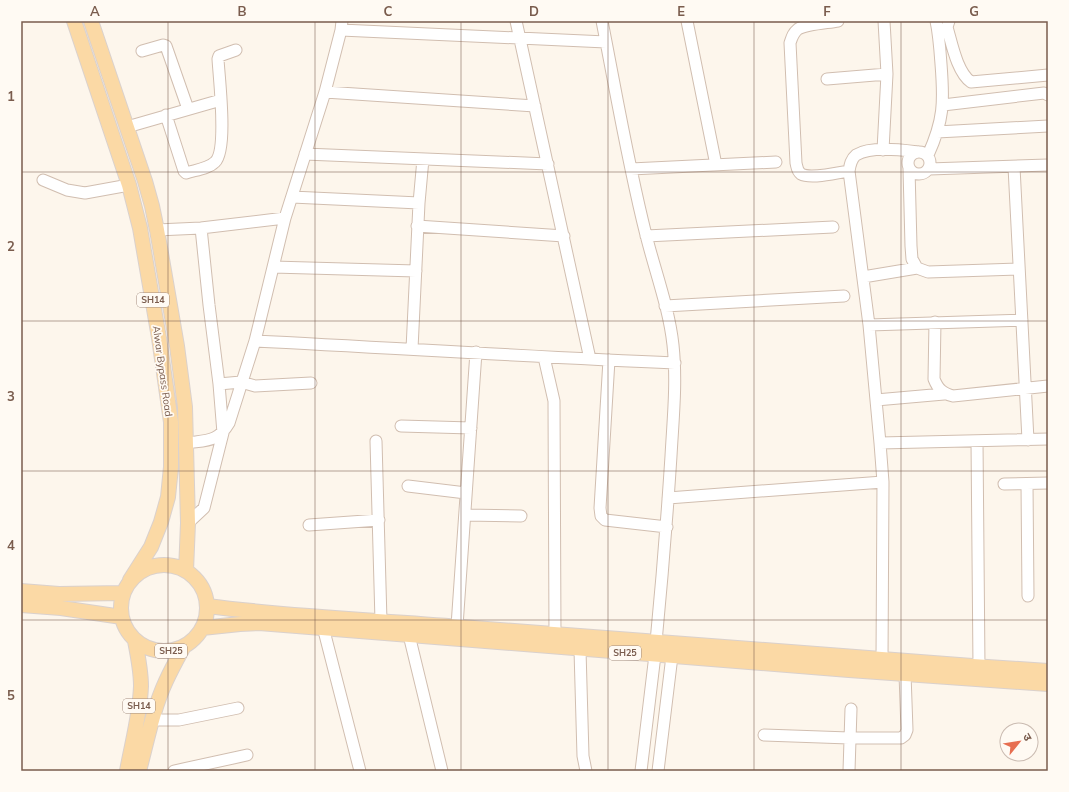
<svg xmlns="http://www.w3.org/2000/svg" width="1069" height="792" font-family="Mulish,'Noto Sans Devanagari',sans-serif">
	<rect width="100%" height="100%" fill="#fdf6ec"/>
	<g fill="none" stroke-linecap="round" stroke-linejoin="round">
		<defs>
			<path id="minor" d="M516,21l74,338
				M602,21c14,71 26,143 44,214 9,36 23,73 27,110 4,37 0,74 -2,111 -4,62 -9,124 -15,186
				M687,21l29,144
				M838,21c-11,2 -31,3 -40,8 -5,4 -6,8 -8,14l6,120c1,4 1,8 5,11 9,5 37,-1 48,-3
				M949,21l-2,6c5,17 10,45 24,55l77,-7
				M341,30l265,12
				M142,51l21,-6 3,1 22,63
				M827,79l60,-5
				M325,92l210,14
				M943,105l101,-12 4,2
				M166,115l18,56 2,2c9,-3 22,-4 29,-11 13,-12 4,-84 3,-103l1,-3 17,-6
				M127,127l94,-27
				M937,132l111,-6
				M883,150l4,-76 -3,-53
				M908 163a11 11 0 1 1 22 0a11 11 0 1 1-22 0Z
				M305,154l243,10
				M928,155c16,-35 16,-53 13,-91 -1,-14 -2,-29 -5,-43
				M1014,167l14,273
				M631,169l145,-7
				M909,169l2,77 1,13 5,9 11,4 91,-3
				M929,169l119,-4
				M43,180l24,10 18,3 44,-8
				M292,197l127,6
				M417,226l147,10
				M157,230l44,-2 84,-10
				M646,236l187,-9
				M273,267l143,4
				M863,277l54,-9
				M665,306l179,-10
				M935,322l-1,57c4,10 8,14 19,17l95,-10
				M869,325l153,-5
				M255,341c140,7 280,16 420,22
				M412,349l7,-146 4,-44
				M544,357l10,44 1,233
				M609,360l-9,148 1,8 4,4 62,7
				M219,384l22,-2 14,4 56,-3
				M876,400l68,-6
				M401,426l70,2
				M376,441l5,180
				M977,441l2,226
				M187,443c20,-3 31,-1 42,-20l26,-82 30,-123 40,-126 16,-62 1,-9
				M880,443l168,-4
				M1004,484l44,-1
				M1027,484l1,112
				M408,486l58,7
				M668,498l215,-16
				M465,515l56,1
				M188,523l16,-15 19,-75 -4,-49 -10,-79 -8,-77
				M309,525l70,-5
				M457,626l19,-274
				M323,627l37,144
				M409,635l33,136
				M580,650l3,106 3,15
				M882,660l1,-178 -3,-39 -11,-118 -20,-154c1,-6 2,-12 7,-16 15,-9 45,-5 62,-3
				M152,720h27l59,-12
				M764,735l85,3h52l4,-3 2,-5 -2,-56
				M174,771l73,-16
				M641,771l14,-116
				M658,771l14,-115
				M849,771l2,-62"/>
			<path id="major" d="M74,21l55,164 11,43 19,110 12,84v45l-3,30 -7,25 -10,25 -21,33
				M91,21l54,160 7,25 5,24 20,116 8,61 3,116 -2,48
				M121 608a43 43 0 1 1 86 0a43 43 0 1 1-86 0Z
				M21,591l38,3 64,-1
				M21,605l40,3 61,9
				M207,606c85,11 169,14 254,21 195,16 391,31 587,44
				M202,628l38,-4 19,-1 590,47 199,14
				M127,771c5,-28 13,-56 14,-85 0,-15 -3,-30 -6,-45
				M139,771c8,-30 14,-62 27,-90 5,-11 11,-22 17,-33"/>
		</defs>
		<use href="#minor" stroke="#d1beb0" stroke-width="13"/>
		<use href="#major" stroke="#dad1cd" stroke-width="16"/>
		<use href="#minor" stroke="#fff" stroke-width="11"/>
		<use href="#major" stroke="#fbd9a5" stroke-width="14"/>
	</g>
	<path fill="none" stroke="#7a5c4d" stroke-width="1" stroke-opacity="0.55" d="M168,21v750M315,21v750M461,21v750M608,21v750M754,21v750M901,21v750M21,172h1027M21,321h1027M21,471h1027M21,620h1027"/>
	<g text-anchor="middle" stroke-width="3.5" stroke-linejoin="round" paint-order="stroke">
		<g fill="#fffaf3" stroke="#a28b7f" stroke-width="1">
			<rect x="137" y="293" width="32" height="14" rx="3"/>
			<rect x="155" y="644" width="32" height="14" rx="3"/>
			<rect x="609" y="646" width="32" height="14" rx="3"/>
			<rect x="123" y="699" width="32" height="14" rx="3"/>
		</g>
		<g font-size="9" font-weight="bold" fill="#7a5c4d">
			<text x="153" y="303">SH14</text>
			<text x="171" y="654">SH25</text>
			<text x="625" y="656">SH25</text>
			<text x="139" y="709">SH14</text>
		</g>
		<g font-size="10" fill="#7a5c4d" stroke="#fffaf3">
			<text transform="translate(163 371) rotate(82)" y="4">Alwar Bypass Road</text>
		</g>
	</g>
	<rect width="1069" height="792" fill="none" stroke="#fffaf3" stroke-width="44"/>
	<g transform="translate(1019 742) rotate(60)"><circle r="19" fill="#fffaf3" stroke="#cabbb1"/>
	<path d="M0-3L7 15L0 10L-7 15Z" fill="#e76f51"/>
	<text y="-6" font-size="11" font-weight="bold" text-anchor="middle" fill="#7a5c4d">उ</text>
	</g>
	<rect x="22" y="22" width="1025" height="748" fill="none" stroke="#7a5c4d" stroke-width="1.5"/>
	<g font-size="13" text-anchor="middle" font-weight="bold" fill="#7a5c4d">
		<text x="95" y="16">A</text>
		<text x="242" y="16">B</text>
		<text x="388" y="16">C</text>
		<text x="534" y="16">D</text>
		<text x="681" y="16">E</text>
		<text x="827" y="16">F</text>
		<text x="974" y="16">G</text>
		<text x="11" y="101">1</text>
		<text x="11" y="251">2</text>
		<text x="11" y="401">3</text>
		<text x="11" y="550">4</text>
		<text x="11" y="700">5</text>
	</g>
</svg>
